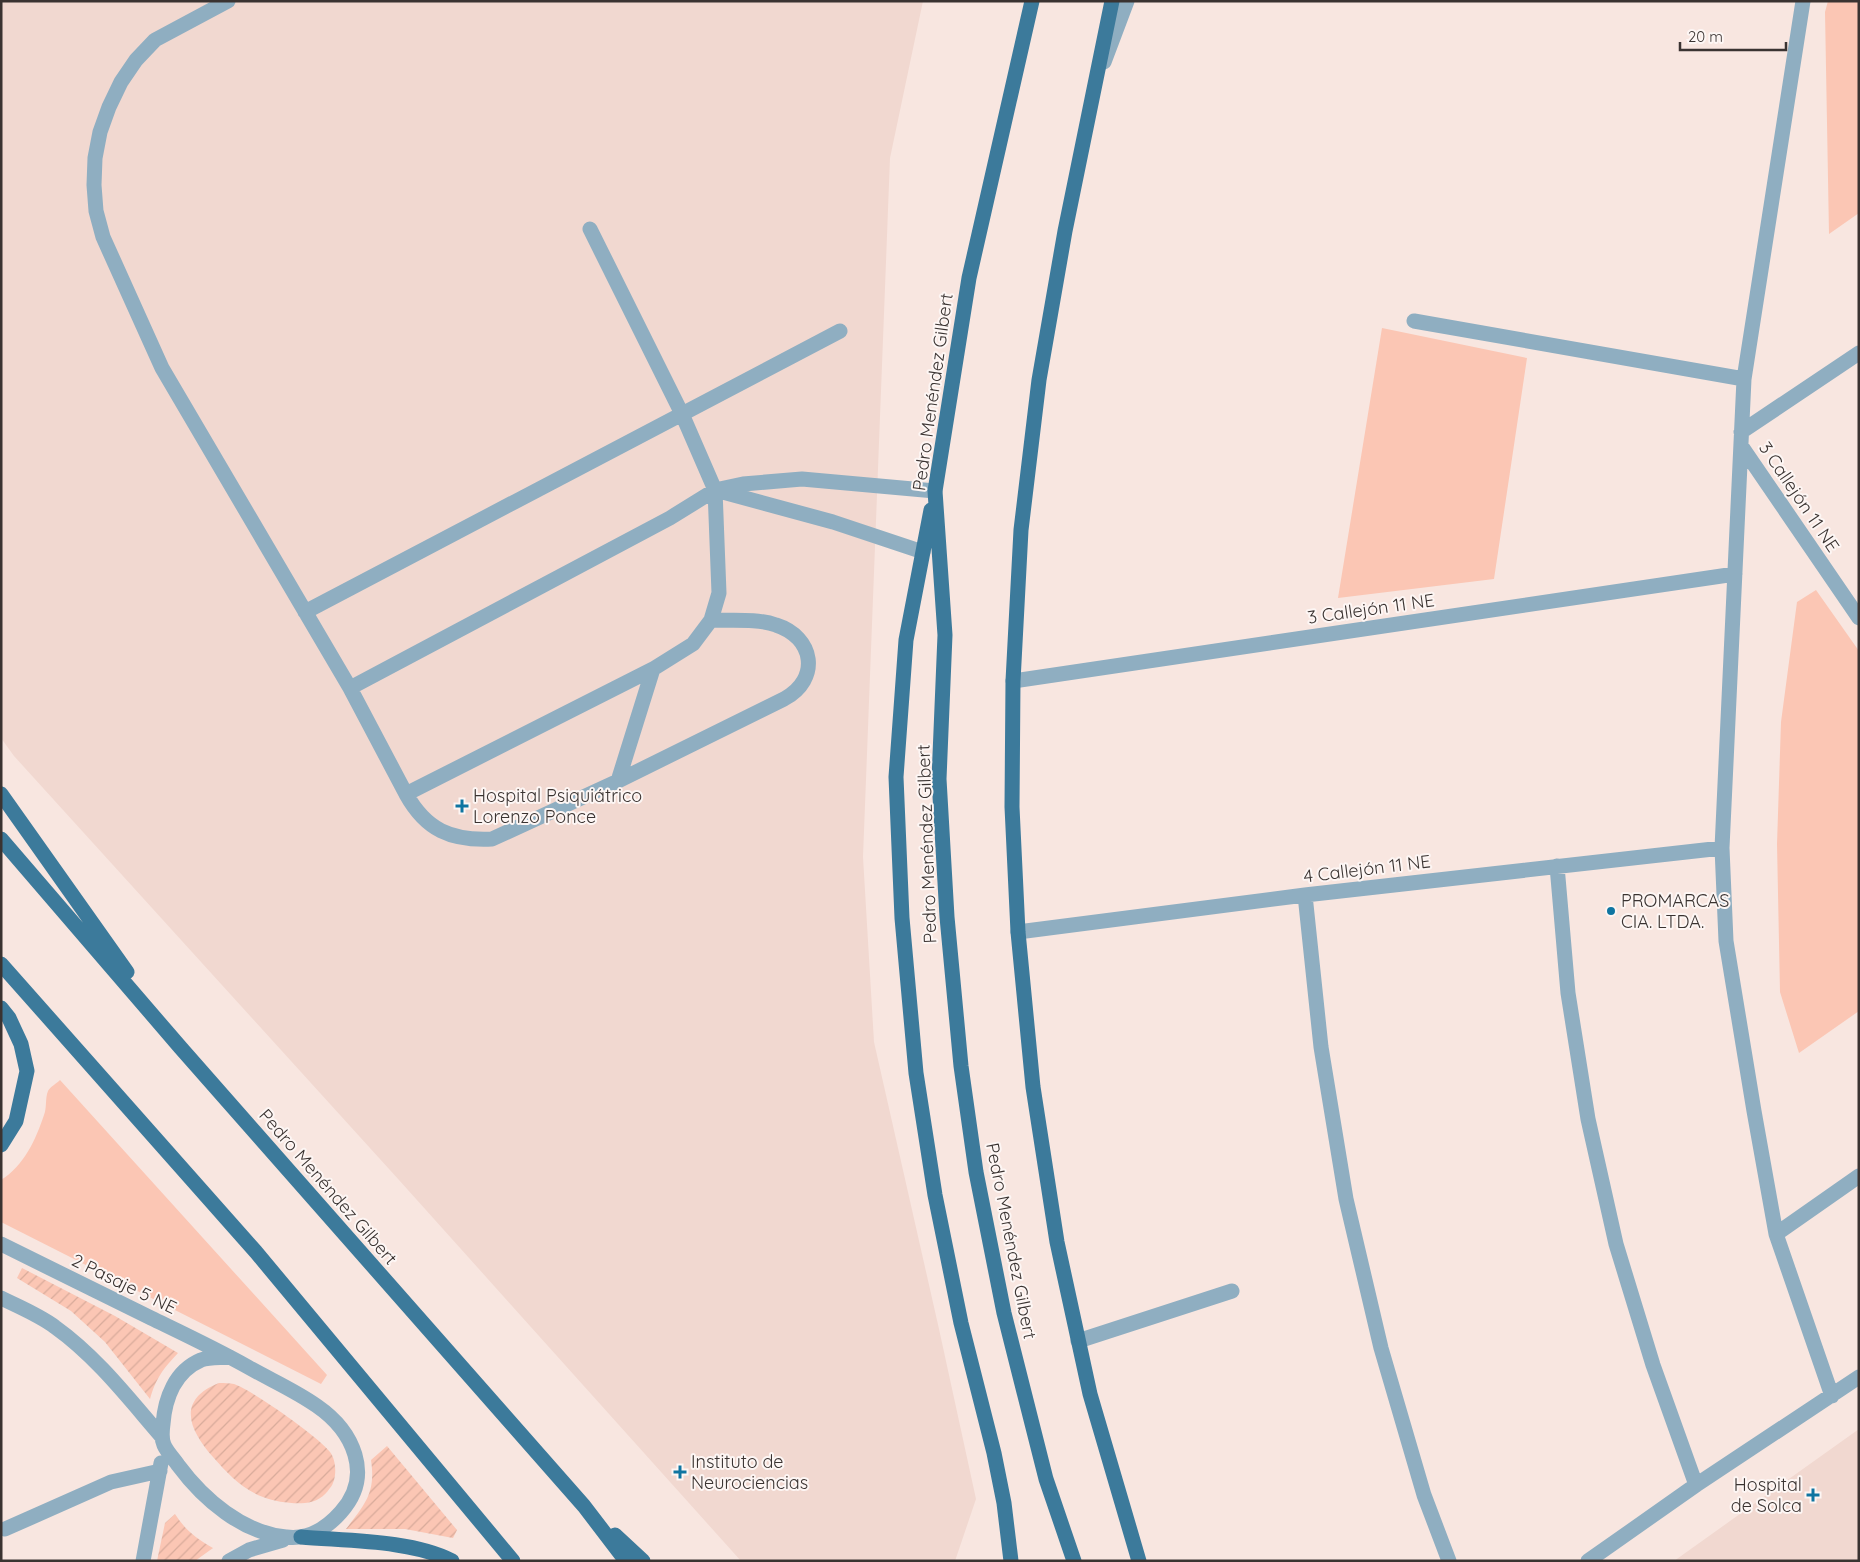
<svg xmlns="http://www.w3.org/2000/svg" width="1860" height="1562" font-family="Quicksand,sans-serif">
	<defs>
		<pattern id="garden-furrows" width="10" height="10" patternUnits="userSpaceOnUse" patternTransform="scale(1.25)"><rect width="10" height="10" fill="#fbc6b4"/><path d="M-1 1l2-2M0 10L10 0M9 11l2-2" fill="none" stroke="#d8ab9b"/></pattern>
	</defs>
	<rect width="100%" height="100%" fill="#f8e6e0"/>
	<path fill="#f1d8d0" d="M1,1h922l-33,157 -27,699 11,185 65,287 37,170 -21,62h-214l-342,-381 -385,-424 -13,-18z
		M1859,1429v132h-185z"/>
	<path fill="#fbc6b4" d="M1828,1h31v212l-30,21 -4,-222z
		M1382,328l145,30 -33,221 -156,19z
		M1816,590l43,61v360l-60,42 -19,-61 -3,-148 4,-122 16,-120z
		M60,1080l267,295 -6,9 -320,-162v-42c23,-14 35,-41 43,-65 3,-7 1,-17 4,-24 2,-4 9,-8 12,-11z"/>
	<path fill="url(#garden-furrows)" d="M22,1268l93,48 63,37c-15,16 -22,25 -28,46l-45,-57 -34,-31 -54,-33z
		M219,1383c5,0 11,0 15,1 18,6 85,53 96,68 7,9 7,28 0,36 -6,9 -14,14 -25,15 -13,1 -29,-1 -42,-6 -21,-8 -35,-23 -50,-40 -24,-27 -37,-57 6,-74z
		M387,1446l70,84 -4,8 -48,-9h-59c19,-25 30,-36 25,-69z
		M175,1514c11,17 21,24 38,34l-18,13h-38l8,-38z"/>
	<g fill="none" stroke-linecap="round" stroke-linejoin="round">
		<path stroke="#8faec1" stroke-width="15" d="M228,1l-73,39 -19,20 -15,22 -12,25 -9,25 -5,26 -1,27 2,26 7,26 59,131 188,320 56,106 247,-125 40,-25 18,-24 8,-27 -4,-103 -33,-76 -92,-185
			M1803,1l-59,378 -22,469 4,93 28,170 22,123 56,162
			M1104,62l23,-61
			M1414,321l330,58
			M1741,432l118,-79
			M1742,447l117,171
			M719,491l114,31 90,30
			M305,612l535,-281
			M1013,681l722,-107
			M350,688l320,-170 45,-28 28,-6 59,-5 133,12
			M618,781l35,-112
			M406,794c20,36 45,47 86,45l126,-58 166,-82c37,-20 30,-62 -8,-74 -20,-7 -45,-4 -65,-5
			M1557,866l11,127 20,126 28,125 37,121 43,120
			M1305,895l16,152 25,152 35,149 43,147 25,66
			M1018,932l287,-37 417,-47
			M1776,1234l83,-58
			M1,1244c50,25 100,49 150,74 33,16 65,31 97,49 23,13 48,24 69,39 36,25 57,69 24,106 -14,16 -33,28 -55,25 -43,-4 -82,-37 -108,-72 -4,-6 -11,-13 -14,-20 -3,-7 -2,-13 -1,-21 2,-26 12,-53 38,-64 8,-3 20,-2 29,-3
			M1,1298c18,9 38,17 54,29 42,30 74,72 107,110
			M1078,1341l154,-50
			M5,1529l106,-47 49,-11
			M143,1561l18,-98
			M229,1561l20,-11 34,-10
			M1588,1561l108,-76 163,-108"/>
		<path stroke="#3c7a9b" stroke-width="15" d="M1032,1l-63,277 -34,213 10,144 -6,144 8,138 14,149 15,106 28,141 42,166 28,82
			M1112,1l-47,230 -26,149 -18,150 -8,151 -1,126 6,125 15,155 24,155 33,152 49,167
			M931,510l-25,130 -10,137 6,141 14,155 19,122 26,128 33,130 10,50 7,58
			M1,794l126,178
			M1,839l179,208 404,459 42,55
			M1,964l255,288 257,309
			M1,1008l8,10 12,26 6,27 -11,50 -15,24
			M615,1535l28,26
			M301,1537c45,4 111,3 151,24"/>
	</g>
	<g fill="#0f75a1" stroke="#fdf6f4" stroke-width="2">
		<path d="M459.5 798.5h5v5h5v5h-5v5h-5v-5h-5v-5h5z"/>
		<circle cx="1611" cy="911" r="5"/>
		<path d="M677.5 1464.5h5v5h5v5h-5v5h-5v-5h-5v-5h5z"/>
		<path d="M1810.5 1487.5h5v5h5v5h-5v5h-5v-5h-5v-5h5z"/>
	</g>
	<g text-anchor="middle" stroke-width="4" stroke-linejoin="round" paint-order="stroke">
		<g font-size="18" fill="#3a3331" stroke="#fdf6f4">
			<text transform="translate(933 392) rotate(-82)" y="6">Pedro Menéndez Gilbert</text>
			<text transform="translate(1799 497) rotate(56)" y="6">3 Callejón 11 NE</text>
			<text transform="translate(1371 609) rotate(-8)" y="6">3 Callejón 11 NE</text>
			<text transform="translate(927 844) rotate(-92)" y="6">Pedro Menéndez Gilbert</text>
			<text transform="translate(1367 869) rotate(-7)" y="6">4 Callejón 11 NE</text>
			<text transform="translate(328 1187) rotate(49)" y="6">Pedro Menéndez Gilbert</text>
			<text transform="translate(1011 1241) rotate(79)" y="6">Pedro Menéndez Gilbert</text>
			<text transform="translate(124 1284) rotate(26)" y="6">2 Pasaje 5 NE</text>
		</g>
		<g font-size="18" fill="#3a3331" stroke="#fdf6f4" text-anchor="start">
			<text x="473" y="802">Hospital Psiquiátrico<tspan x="473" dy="21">Lorenzo Ponce</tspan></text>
			<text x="1621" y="907">PROMARCAS<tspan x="1621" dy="21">CIA. LTDA.</tspan></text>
			<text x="691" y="1468">Instituto de<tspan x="691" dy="21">Neurociencias</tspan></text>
			<text x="1802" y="1491" text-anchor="end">Hospital<tspan x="1802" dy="21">de Solca</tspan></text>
		</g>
	</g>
	<rect width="1860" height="1562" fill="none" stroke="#3a3331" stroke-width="5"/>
	<path d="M1680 42v8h106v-8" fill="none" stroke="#3a3331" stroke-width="2.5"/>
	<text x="1688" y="42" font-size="15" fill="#3a3331" stroke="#fdf6f4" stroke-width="4" paint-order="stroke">20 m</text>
</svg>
